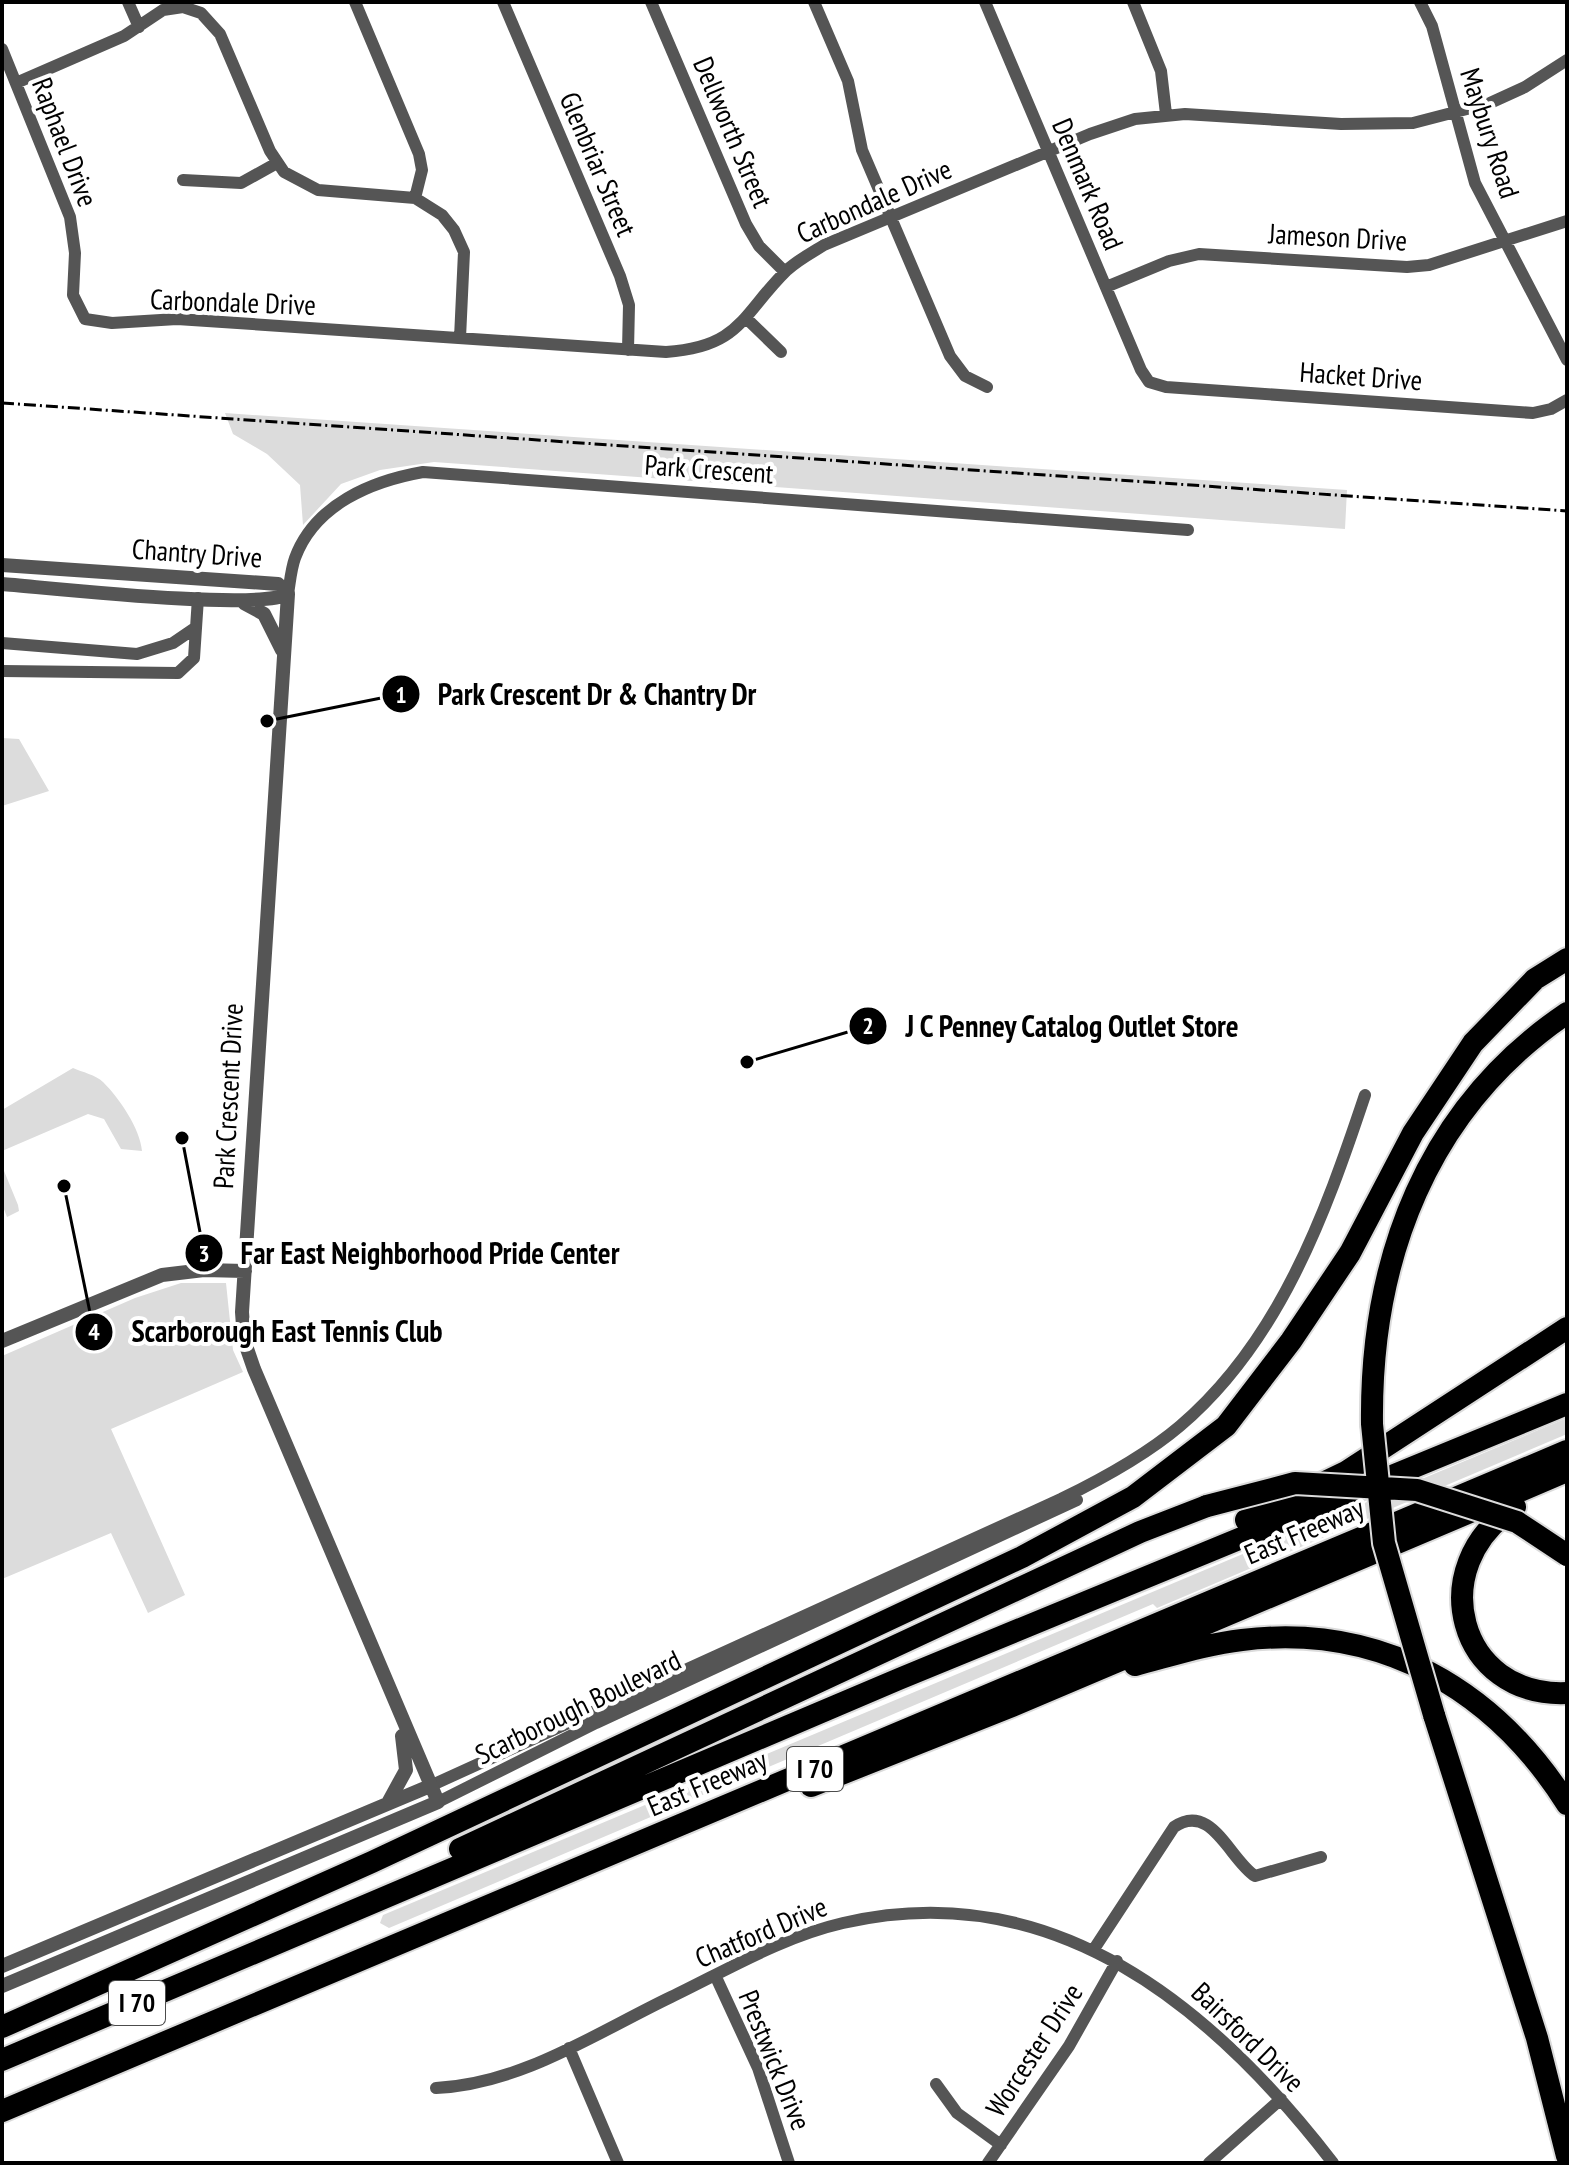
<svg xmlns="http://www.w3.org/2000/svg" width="1569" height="2165" font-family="'PT Sans Narrow',sans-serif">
	<rect width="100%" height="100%" fill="#fff"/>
	<path fill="#dcdcdc" d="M225,413l1122,77 -2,39 -911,-67 -54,8 -39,14 -38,41 -3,-40 -33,-31 -34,-20z
		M2,738l17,1 30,52 -47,15z
		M73,1068c9,4 23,7 30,14 16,16 37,46 39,69l-21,-2 -17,-30 -16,-5 -86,37v-41z
		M2,1166l16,39 1,6 -12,6 -5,-13z
		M181,1283h45l7,67 10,22 -132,57 74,166 -37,18 -37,-80 -109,46v-223l133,-58z
		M1567,1418v16l-410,174 -4,-4 -764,324 -9,-5 3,-8z"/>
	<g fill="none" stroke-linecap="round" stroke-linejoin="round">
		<defs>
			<path id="motorway" d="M1372,1424c-2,-165 55,-316 195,-411
				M1515,1507c-92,59 -57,191 52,186
				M1246,1520l100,-48 221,-144
				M1135,1665c35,-9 71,-21 107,-25 139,-17 252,49 325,164
				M1434,1715l103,323 30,118
				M811,1786l201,-80 555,-235
				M460,1849l680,-317 67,-26
				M2,2027l370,-165 650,-305 111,-60 93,-71 65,-85 59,-88 63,-120 60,-90 62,-64 32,-20
				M2,2060l897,-381 668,-275
				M2,2111l1565,-660"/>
		</defs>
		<use href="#motorway" stroke="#dbdbdb" stroke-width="26"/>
		<path stroke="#555" stroke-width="12" d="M128,2l11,25
			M355,2l64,152 3,16 -7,28
			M503,2l117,274 9,29 -1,45
			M651,2l95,222 13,22 26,26
			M814,2l34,79 14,69 88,206 15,20 22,11
			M985,2l156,368 8,12 17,5 367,26 18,-4 16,-9
			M1133,2l28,69 5,43
			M1420,2l12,24 43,157 92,177
			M2,49l68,168 5,36 -2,42 12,24 27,4 65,-4 489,33c75,-5 76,-38 121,-82 11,-10 24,-17 37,-25l266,-111 45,-15 50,-5 156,10 72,-1 77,-20 35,-16 42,-27
			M16,83l108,-47 39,-26 20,-3 18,6 19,21 50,117 14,21 34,18 97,8 27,17 12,15 10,22 -4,86
			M183,180l58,3 36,-20
			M1106,287l63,-26 30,-7 208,13 22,-2 138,-44
			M747,319l34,33
			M288,594c2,-12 3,-25 7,-36 20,-54 77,-77 128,-86l765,58
			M2,643l135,11 36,-11 22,-15
			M2,671l176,2 16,-15 4,-60
			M430,1786l631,-287c41,-20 85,-44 119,-73 99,-84 145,-211 185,-331
			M438,1802l158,-79 481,-223
			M1094,1949l80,-122c37,-26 56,33 81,49l66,-19
			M715,1975l43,93 31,95
			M569,2048l49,115
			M936,2084l21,29 44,32
			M436,2088c85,-4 160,-55 235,-91 56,-27 111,-60 172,-74 210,-49 370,84 490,240
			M988,2163l81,-117 48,-85
			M1209,2163l72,-64"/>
		<path stroke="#555" stroke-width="14" d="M2,565l276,19 10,10
			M2,584c50,4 254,27 286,10
			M244,603l20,11 18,36
			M2,1341l160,-66 42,-5 41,1
			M389,1801l17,-31 -4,-34
			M2,1966l428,-180
			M2,1986l436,-184 -184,-433 -10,-29 -2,-28 46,-718"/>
		<use href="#motorway" stroke="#000" stroke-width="22"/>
		<path stroke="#000" stroke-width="3" stroke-dasharray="12 4 2 4" stroke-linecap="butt" d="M2,403l1565,108"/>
		<defs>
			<path id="motorway-bridge" d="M1372,1424l12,119 50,172
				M1207,1506l88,-23 122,7 100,32 50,33"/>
		</defs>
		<use href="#motorway-bridge" stroke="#dbdbdb" stroke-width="26" stroke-linecap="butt"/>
		<use href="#motorway-bridge" stroke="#000" stroke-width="22"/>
	</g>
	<g text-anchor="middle" stroke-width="8" stroke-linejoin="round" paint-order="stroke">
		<g fill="#fff" stroke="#4c4c4c" stroke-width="2">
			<rect x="787" y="1747" width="56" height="44" rx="6"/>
			<rect x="109" y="1981" width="56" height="44" rx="6"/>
		</g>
		<g font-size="26" font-weight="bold" fill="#000">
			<text x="815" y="1778">I 70</text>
			<text x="137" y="2012">I 70</text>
		</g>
		<g font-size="28" fill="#000" stroke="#fff">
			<text transform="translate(733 132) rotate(67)" y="10">Dellworth Street</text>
			<text transform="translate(1490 133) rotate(72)" y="10">Maybury Road</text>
			<text transform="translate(65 142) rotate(69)" y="10">Raphael Drive</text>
			<text transform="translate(598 164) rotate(67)" y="10">Glenbriar Street</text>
			<text transform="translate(1088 184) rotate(67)" y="10">Denmark Road</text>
			<text transform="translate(874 201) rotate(-24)" y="10">Carbondale Drive</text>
			<text transform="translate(1338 237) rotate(3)" y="10">Jameson Drive</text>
			<text transform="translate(233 302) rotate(2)" y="10">Carbondale Drive</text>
			<text transform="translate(1361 376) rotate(4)" y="10">Hacket Drive</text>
			<text transform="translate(709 469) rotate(4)" y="10">Park Crescent</text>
			<text transform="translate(197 553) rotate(4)" y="10">Chantry Drive</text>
			<text transform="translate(228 1096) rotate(-87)" y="10">Park Crescent Drive</text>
			<text transform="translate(1304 1531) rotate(-23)" y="10">East Freeway</text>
			<text transform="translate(578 1707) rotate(-26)" y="10">Scarborough Boulevard</text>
			<text transform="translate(707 1783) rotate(-23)" y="10">East Freeway</text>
			<text transform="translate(761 1932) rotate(-23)" y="10">Chatford Drive</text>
			<text transform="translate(1248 2037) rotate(44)" y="10">Bairsford Drive</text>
			<text transform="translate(1034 2050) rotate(-57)" y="10">Worcester Drive</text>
			<text transform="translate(775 2060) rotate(68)" y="10">Prestwick Drive</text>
		</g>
	</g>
	<path fill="none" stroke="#000" stroke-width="3" d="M267 721L401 694M747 1062L868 1026M182 1138L204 1253M64 1186L94 1332"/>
	<g fill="#000" stroke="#fff" stroke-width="3">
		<circle cx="267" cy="721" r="8"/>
		<circle cx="747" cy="1062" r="8"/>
		<circle cx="182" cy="1138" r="8"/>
		<circle cx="64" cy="1186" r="8"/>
		<circle cx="401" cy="694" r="20"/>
		<circle cx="868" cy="1026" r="20"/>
		<circle cx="204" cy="1253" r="20"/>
		<circle cx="94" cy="1332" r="20"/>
	</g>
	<g font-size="24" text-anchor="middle" font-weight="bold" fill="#fff">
		<text x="401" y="703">1</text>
		<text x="868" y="1034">2</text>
		<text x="204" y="1262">3</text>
		<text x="94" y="1340">4</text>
	</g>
	<g font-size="30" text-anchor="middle" font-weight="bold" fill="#000" stroke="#fff" stroke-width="8" stroke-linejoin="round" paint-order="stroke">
		<text x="597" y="705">Park Crescent Dr &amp; Chantry Dr</text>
		<text x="1072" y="1037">J C Penney Catalog Outlet Store</text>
		<text x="430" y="1264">Far East Neighborhood Pride Center</text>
		<text x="287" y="1342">Scarborough East Tennis Club</text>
	</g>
	<rect width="1569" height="2165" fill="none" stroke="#000000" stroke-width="8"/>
</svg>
